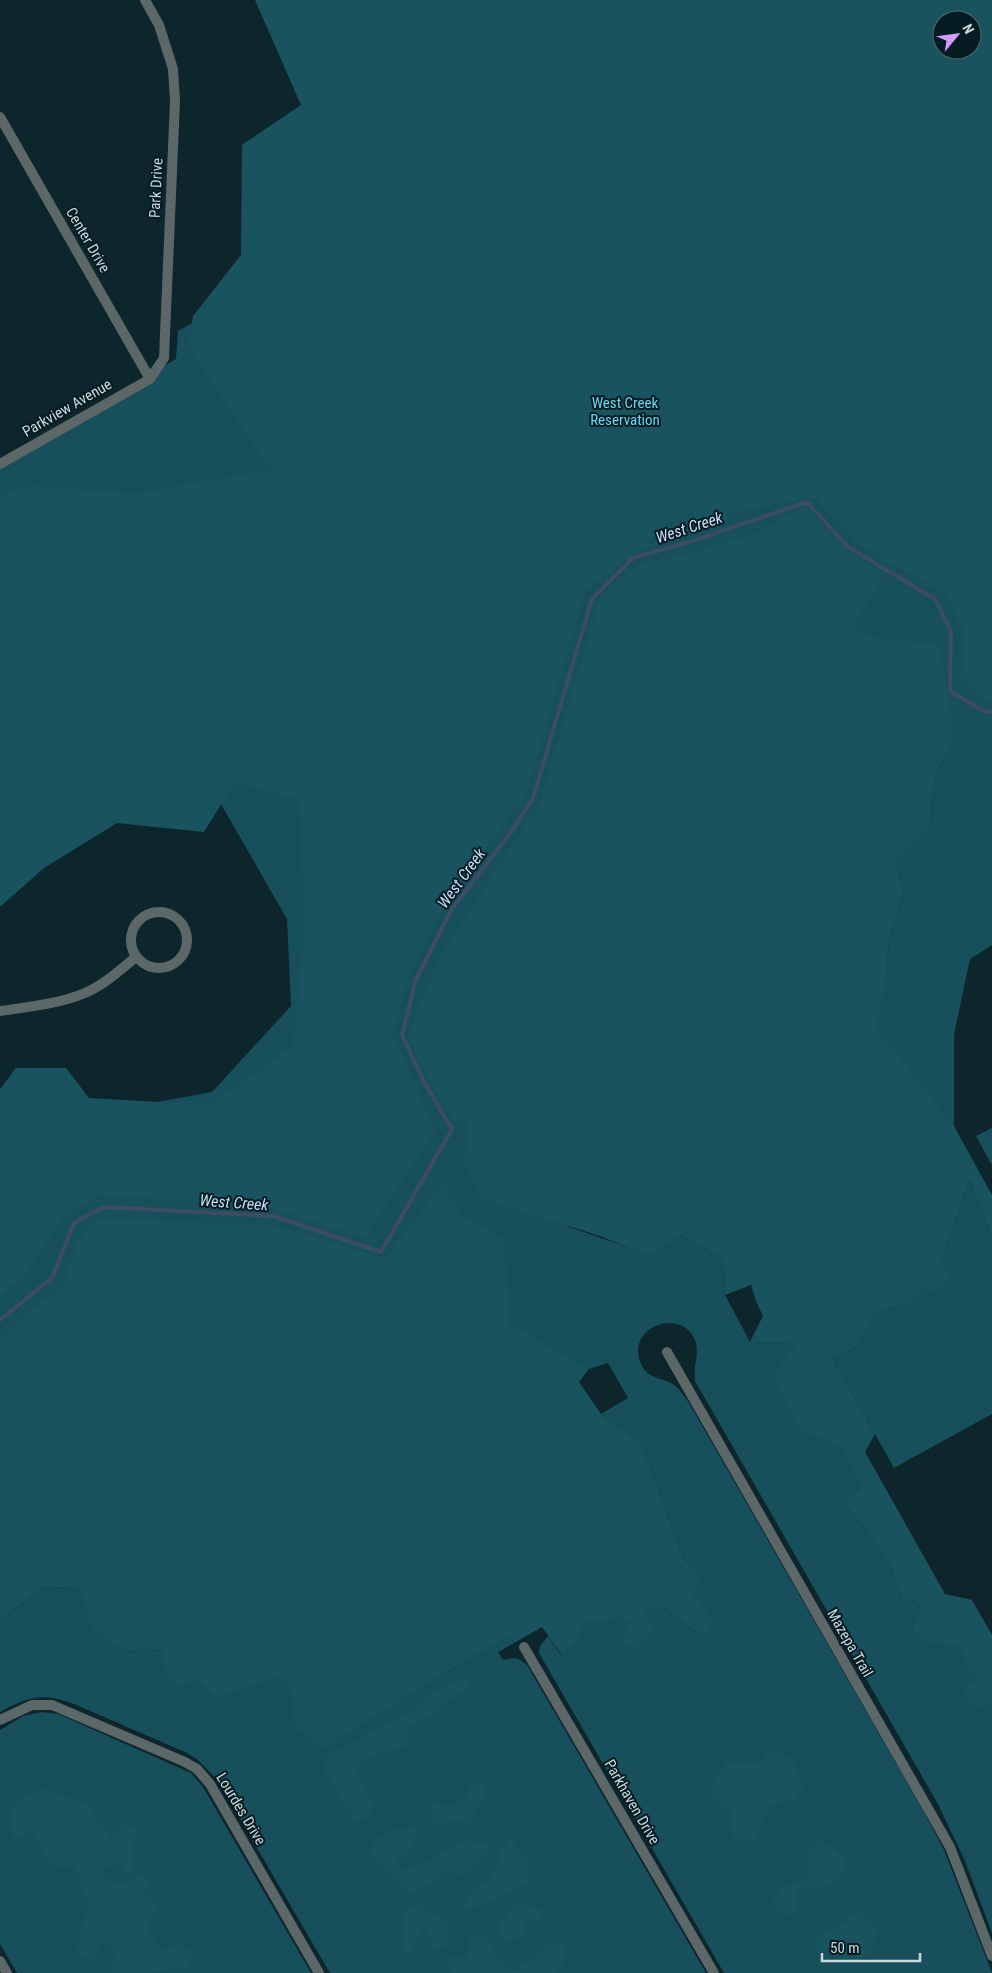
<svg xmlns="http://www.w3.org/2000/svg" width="992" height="1973" font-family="'Roboto Condensed',sans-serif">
	<rect width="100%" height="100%" fill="#0d262c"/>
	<path fill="#174f5c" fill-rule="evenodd" d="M992,0v945l-22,14 -16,75v92l-29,-35 -361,134 83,29 34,-18 41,22 3,37 25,47 49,1v88l42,17 20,39 -17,16 30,37 18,30 10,29h12l7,11 -9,17 13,16 37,4 6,25 12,6 -8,29 20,-1v227l-27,-72 -27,-57 -243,-423c-2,-13 4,-26 1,-38 -11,-38 -74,-17 -54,23 6,12 19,12 29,17 8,4 13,13 18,20l235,409 20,38 48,123h-268l-185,-320 1,-7 8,-10 13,19 19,-16 6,-18 20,2 12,-9 11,9 14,-16h20l39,29 -8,-41 9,-18 -20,-19 -41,-114 -41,-30 27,-16 -20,-35 -19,6 -13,-7 -140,316 74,-41 4,6 -16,9 5,8c11,-3 15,-3 24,5l179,308h-376l-114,-195 -19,-19 -12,-7 -111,-48c-31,-12 -47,-7 -74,8v-91l43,-34 38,1 46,64 18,-4 17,3 34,29 19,19 -60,-232 -155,88v-424l212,-39 79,-86 -4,-87 -92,-160 -195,-251v-48l176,-101 2,-28 107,-61zM942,20h30v30h-30zM894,684l61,56 -20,34 -5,54 -36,35 11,24 -16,53 -4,49z
		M992,1128v37l-16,-29z
		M970,1180l22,59v175l-98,54 -61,-109 21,-10 22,-39 35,-5 31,-47z
		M42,1712l16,2 133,59 12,14 108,186h-294l-17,-29v-214l23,-14z"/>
	<path fill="#1a5360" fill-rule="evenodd" d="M255,0h737v702l-6,-1 -25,-22 3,-46 -18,-38 -91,-53 -39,-45 -89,16 2,11 -43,8 -15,-12 -26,28 -59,41 -60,206 -80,108 -38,74 -15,59 43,94 -72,108 -98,-32 -167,-11 -37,23 -34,53 -28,25v-207l16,-21h50l23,30 121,7 83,-59 11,-109 -4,-137 -65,-18 -31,50 -87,-9 -73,45 -43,38 -1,-1v-409l31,-11 101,9 140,-25 -26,-35 -57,-87 4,-31 48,-61 1,-110 59,-40zM942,20h30v30h-30z
		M806,505l39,44 40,25 -32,52 23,12 64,6 15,96 -20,34 -5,54 -36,35 11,24 -16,53 -4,49 -9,39 78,98 38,69v44l-22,-59 -28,78 8,25 -16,9 -11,-3 -12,16 -34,5 -23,39 -21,10 42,75 -10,18 80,142 27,6 20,35v71l-20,2 -8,-20 15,-10 -11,-6 -7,-25 -37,-4 -12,-16 9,-17 -7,-11h-12l-10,-29 -18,-30 -30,-37 17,-16 -20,-39 -42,-17 -26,-57 25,-31 -48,-1 13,-26 -7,-15 -5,-16 -26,10 -3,-37 -41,-22 -34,19 -47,-19 -117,-37 -20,-40 4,-14v-28l-13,5 -32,-55 -14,-32 17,-44 18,-40 96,-146 60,-204 38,-37 46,-9 74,-22z
		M443,1184l18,31 42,24 4,39 2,46 80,45 -10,13 22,32 41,30 41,114 20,19 -9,18 20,27 -12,14 -39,-29h-19l11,24 -18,18 -14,-6 6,-20 -11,-8 -12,8 -20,-2 -6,18 -18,16 -20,-28 -28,16 -4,-6 -74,41 -113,70 -28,-21 -3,-34 -11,-18 -66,24 -19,-19 -14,5 -14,-8 -6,-26 -17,-3 -18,4 -36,-25 -10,-39 -38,-1 -43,34v-284l63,-53 14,-42 22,-24 172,7 114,33z
		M465,1675l5,9 -30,25 -30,17 -3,21 -28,6 -15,8 -8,14 18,30 -6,13 -12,4 -33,-53 6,-15 24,-11 60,-34 23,-19z
		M772,1748l22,13 9,29 -9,10 -24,4 -16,39 -22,-6 -1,-25 -23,-19 18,-31 31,2z
		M481,1781l5,12 -18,31 -12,-5 -13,7 -13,-4 2,-18 19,2 15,-8 3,-12z
		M42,1789l43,13 8,9 17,29 11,-17 16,5 -5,20 3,20 -6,7 -5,-5 1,-7 -20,5 -3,9 11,8 14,-3 14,-7 8,2v6l-6,8 16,16 -12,21 15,22 15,-6 19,9 -9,16 -24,1 -11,3h-42l5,-18 -11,-15 -12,21 -15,-6 3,-24 9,-26 -15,-40 -13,3 -15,-10 -12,-27 -21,7 -2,-30 9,-8z
		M416,1827l-2,19 -18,15 6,9 22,-7 43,-24 23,7 -7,14 -25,17 -7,-8 -18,12 -25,14 -8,-12 -29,-28 3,-15 19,-10z
		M821,1838l26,24 -8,16 -20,10 -23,3 1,20 -15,6 -10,-17 13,-13 25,-11 -5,-24z
		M512,1839l17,24 1,19 -62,29 -6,-5 7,-10 25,-22 6,-23z
		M517,1902l26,8 -5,10 -12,1 -3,16 -17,6 -8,-16z
		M420,1904l30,21 -3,21 -15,4 -4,-21h-5l-12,27 -9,-3 3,-45z
		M861,1909l17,24 -6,17 -17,12 -15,-4 -6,-15 -14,10 -8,-12 14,-10 18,-8z
		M469,1932l19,6 12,22 15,12 32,-28 17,-2v22l-9,9h-103l-9,-15h26z"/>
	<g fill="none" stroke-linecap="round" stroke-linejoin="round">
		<path stroke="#3d4d61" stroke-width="4" d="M0,1320l52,-42 22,-55 29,-16 170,9 108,36 71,-123 -27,-45 -23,-49 14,-56 36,-70 62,-81 19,-30 59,-199 41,-41 62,-18 112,-38 41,45 87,52 16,33 -1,59 33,20 9,1"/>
		<path stroke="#5c6767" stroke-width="10" d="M0,117l150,262
			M0,464l150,-85 14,-21 11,-257 -2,-32 -14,-44 -14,-25
			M131 940a28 28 0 1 1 56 0a28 28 0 1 1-56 0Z
			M0,1011c28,-4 59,-7 85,-18 19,-8 35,-23 51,-36
			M667,1352l283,495 42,109
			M524,1647l190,326
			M0,1720l32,-15h20l133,57 12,7 13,15 109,189
			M0,1961l7,12"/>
	</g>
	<g text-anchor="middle" stroke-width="4" stroke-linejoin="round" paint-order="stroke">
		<g font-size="15" fill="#cad8dc" stroke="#041c22">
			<text transform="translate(156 188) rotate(-87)" y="5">Park Drive</text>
			<text transform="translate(88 240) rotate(60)" y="5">Center Drive</text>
			<text transform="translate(67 408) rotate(-30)" y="5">Parkview Avenue</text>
			<text transform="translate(850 1643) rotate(60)" y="5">Mazepa Trail</text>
			<text transform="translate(632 1802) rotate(60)" y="5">Parkhaven Drive</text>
			<text transform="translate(241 1809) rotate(59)" y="5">Lourdes Drive</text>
		</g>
		<g font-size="15" fill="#6ad8f3" stroke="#041c22">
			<text x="625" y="408">West Creek<tspan x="625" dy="17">Reservation</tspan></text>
		</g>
		<g font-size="16" font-style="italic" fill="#cadef9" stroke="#041c22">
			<text transform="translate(689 527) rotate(-18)" y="6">West Creek</text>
			<text transform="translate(461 878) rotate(-54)" y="6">West Creek</text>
			<text transform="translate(234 1202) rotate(4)" y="6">West Creek</text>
		</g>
	</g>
	<g transform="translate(957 35) rotate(61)"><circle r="24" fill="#041c22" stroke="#53676c"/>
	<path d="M0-4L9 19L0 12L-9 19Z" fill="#d69bfa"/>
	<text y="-8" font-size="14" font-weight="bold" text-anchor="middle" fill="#cad8dc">N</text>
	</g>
	<path d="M822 1953v8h98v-8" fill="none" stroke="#cad8dc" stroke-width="2.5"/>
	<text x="830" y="1953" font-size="15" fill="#cad8dc" stroke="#041c22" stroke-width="4" paint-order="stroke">50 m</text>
</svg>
